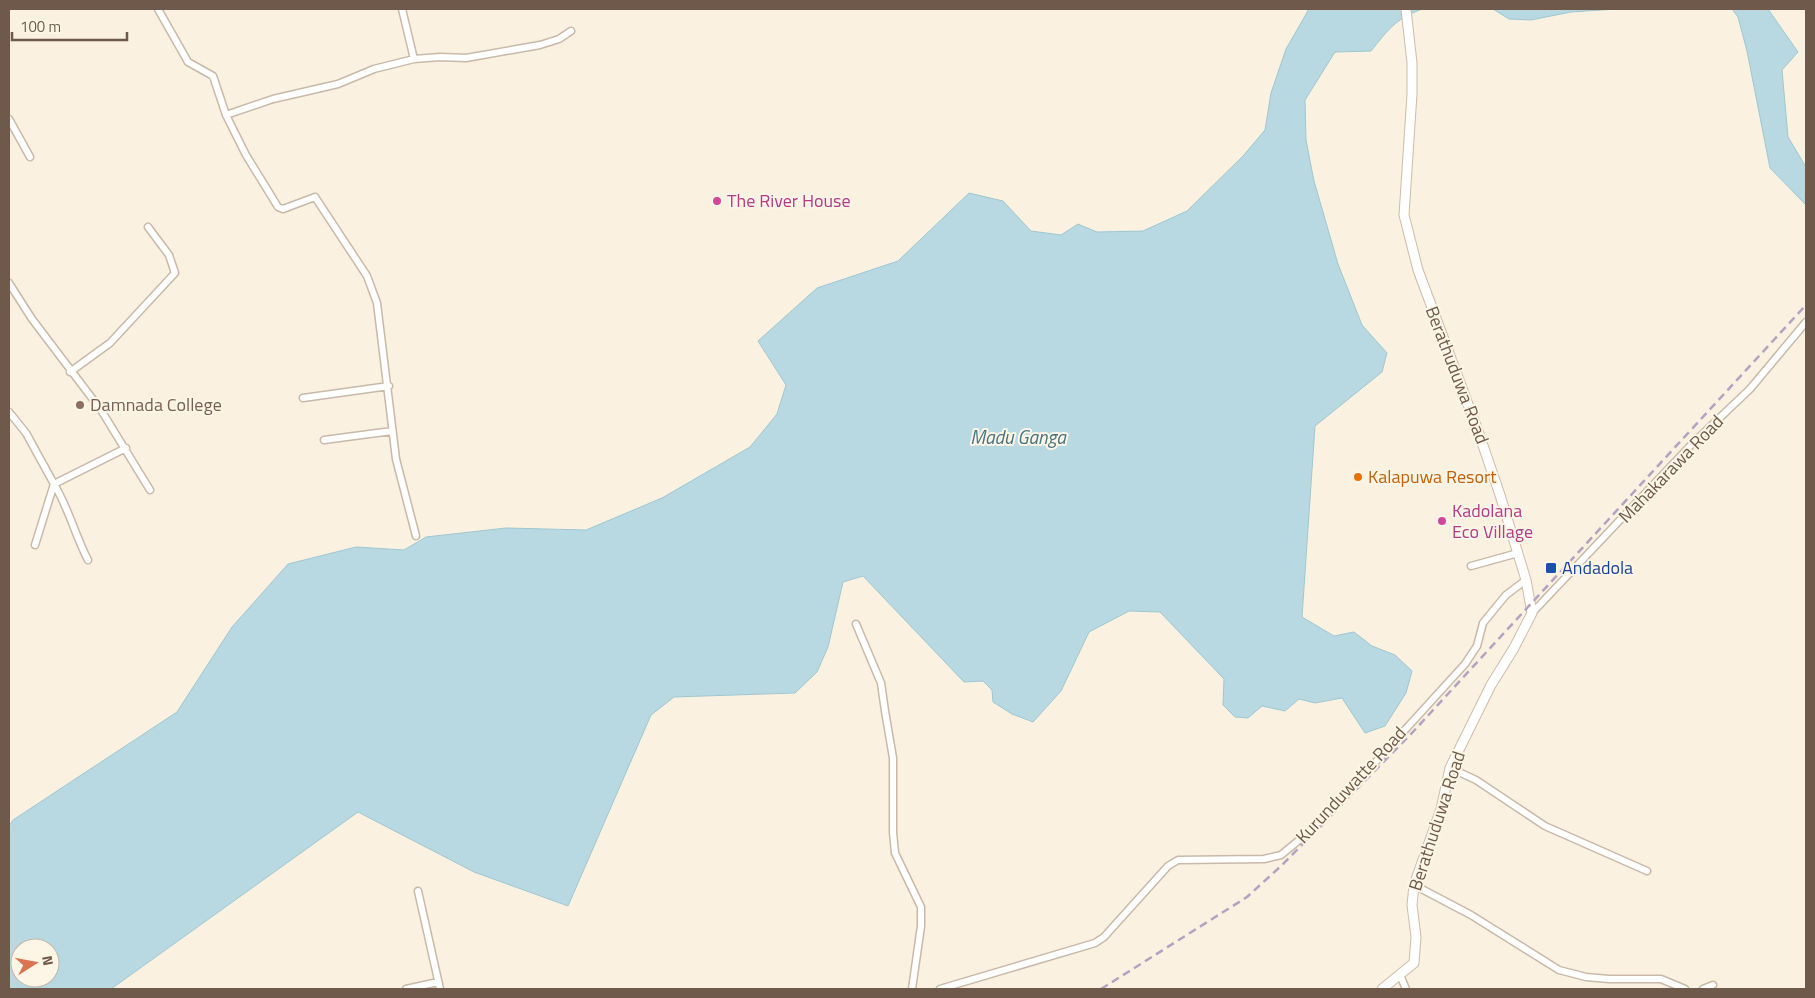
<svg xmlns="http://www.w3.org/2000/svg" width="1815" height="998" font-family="'Titillium Web',sans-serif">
	<rect width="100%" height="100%" fill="#faf1e1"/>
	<path fill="#b8d9e1" stroke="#9fc7d1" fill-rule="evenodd" d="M1309,9h113c-28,11 -33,20 -51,42l-36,1 -30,48 1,40 8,41 24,83 24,61 25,28 -5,19 -67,54 -13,191 32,19 20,-4 18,14 23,9 17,16 -6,22 -21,33 -20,7 -23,-35 -27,5 -16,-4 -14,12 -23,-5 -14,12 -13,-1 -12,-12 1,-26 -64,-67 -31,-1 -40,21 -28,59 -28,31 -21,-8 -19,-12 -1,-12 -9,-9 -19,1 -101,-106 -20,6 -15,65 -11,25 -22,21 -121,4 -23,18 -83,191 -94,-34 -116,-60 -247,177h-102v-163l4,-6 164,-108 55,-85 56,-63 68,-17 48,3 22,-13 80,-9 80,2 76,-32 88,-51 27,-33 9,-29 -28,-44 59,-53 81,-27 71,-68 34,8 28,30 30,4 17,-11 19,8 46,-1 44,-20 56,-55 22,-26 6,-37 15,-44zM20,948h30v30h-30z
		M1493,9h124l-46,3 -40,8 -22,-1z
		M1732,9h36l30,43 -16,18 6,67 18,30v38l-36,-37 -23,-117 -9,-34z"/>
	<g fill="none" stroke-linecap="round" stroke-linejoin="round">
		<defs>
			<path id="street" d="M158,9l30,53 25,14 13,39 20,40 32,52 5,2 32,-12 52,79 10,27 19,156 20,77
				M402,9l12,50
				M226,115l47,-16 65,-15 36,-15 40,-10 26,-2 26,1 74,-13 19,-6 12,-8
				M9,119l21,38
				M9,283l23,36 69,91 49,80
				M70,372l40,-29 65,-70 -6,-18 -21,-28
				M303,398l86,-12
				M9,412l17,21 28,51 -19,61
				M324,440l68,-9
				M88,560c-13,-25 -19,-51 -34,-76l72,-36
				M1471,566l47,-13
				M1532,613l159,-168 59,-56 56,-67
				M856,624l25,59 4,28 8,47v74l2,21 26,54v19l-9,63
				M1450,768l26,12 69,46 102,45
				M1414,885l57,30 88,55 27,7 23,2h52l24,10
				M418,891l22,98
				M1400,975l6,14
				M406,989l32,-7
				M940,989l155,-46 9,-6 64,-71 10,-6 86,-1 17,-4 40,-33 144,-158 12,-18 6,-23 23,-28 20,-15
				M1703,989l10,-4"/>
			<path id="secondary" d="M1382,989l32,-26 2,-26 -4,-32 2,-20 27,-76 9,-41 41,-83 23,-37 18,-35 -6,-33 -26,-85 -22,-64 -60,-161 -14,-55 8,-121v-31l-6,-54"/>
		</defs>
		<use href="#street" stroke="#c9b9a9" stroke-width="9"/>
		<use href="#secondary" stroke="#cebbaa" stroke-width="11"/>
		<use href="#street" stroke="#fff" stroke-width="6"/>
		<use href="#secondary" stroke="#fff" stroke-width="9"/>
		<path stroke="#b4a2c1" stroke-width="2.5" stroke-dasharray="8 5" stroke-linecap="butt" d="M1101,989l146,-92 34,-31 130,-132 395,-429"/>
	</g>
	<g fill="#d1479c" stroke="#fdf5e6" stroke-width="2">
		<circle cx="717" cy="201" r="5"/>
		<circle cx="1442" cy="521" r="5"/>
	</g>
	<circle fill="#8d6e63" stroke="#fdf5e6" stroke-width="2" cx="80" cy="405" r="5"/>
	<circle fill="#e8710a" stroke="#fdf5e6" stroke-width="2" cx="1358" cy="477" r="5"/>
	<rect fill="#1a4fb4" stroke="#fdf5e6" stroke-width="2" x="1545" y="562" width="12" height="12" rx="2.5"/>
	<g text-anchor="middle" stroke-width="4" stroke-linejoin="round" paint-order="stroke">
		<g font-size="18" fill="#b23c85" stroke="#fdf5e6" text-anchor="start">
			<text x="727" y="207">The River House</text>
			<text x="1452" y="517">Kadolana<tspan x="1452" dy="21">Eco Village</tspan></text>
		</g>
		<g font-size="18" fill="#6e594a" stroke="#fdf5e6">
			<text transform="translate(1457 375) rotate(69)" y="6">Berathuduwa Road</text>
			<text transform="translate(1671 469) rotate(-46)" y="6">Mahakarawa Road</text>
			<text transform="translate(1351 785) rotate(-47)" y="6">Kurunduwatte Road</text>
			<text transform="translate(1437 821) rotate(-72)" y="6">Berathuduwa Road</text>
		</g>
		<g font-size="18" fill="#785e54" stroke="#fdf5e6" text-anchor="start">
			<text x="90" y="411">Damnada College</text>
		</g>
		<g font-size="18" fill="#c56008" stroke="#fdf5e6" text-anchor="start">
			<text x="1368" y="483">Kalapuwa Resort</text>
		</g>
		<g font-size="18" fill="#164399" stroke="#fdf5e6" text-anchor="start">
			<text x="1562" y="574">Andadola</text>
		</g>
		<g font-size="19" font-style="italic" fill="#477480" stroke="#fdf5e6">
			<text x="1018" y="444">Madu Ganga</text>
		</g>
	</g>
	<rect width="1815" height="998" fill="none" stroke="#6e594a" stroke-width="20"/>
	<g transform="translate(35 963) rotate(79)"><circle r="24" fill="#fdf5e6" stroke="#c4b7a8"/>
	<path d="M0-4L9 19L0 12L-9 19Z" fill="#d97550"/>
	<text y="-8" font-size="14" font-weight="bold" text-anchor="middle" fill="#6e594a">N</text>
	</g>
	<path d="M12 32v8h115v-8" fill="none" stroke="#6e594a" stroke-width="2.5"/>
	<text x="20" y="32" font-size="15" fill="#6e594a" stroke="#fdf5e6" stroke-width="4" paint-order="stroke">100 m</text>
</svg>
